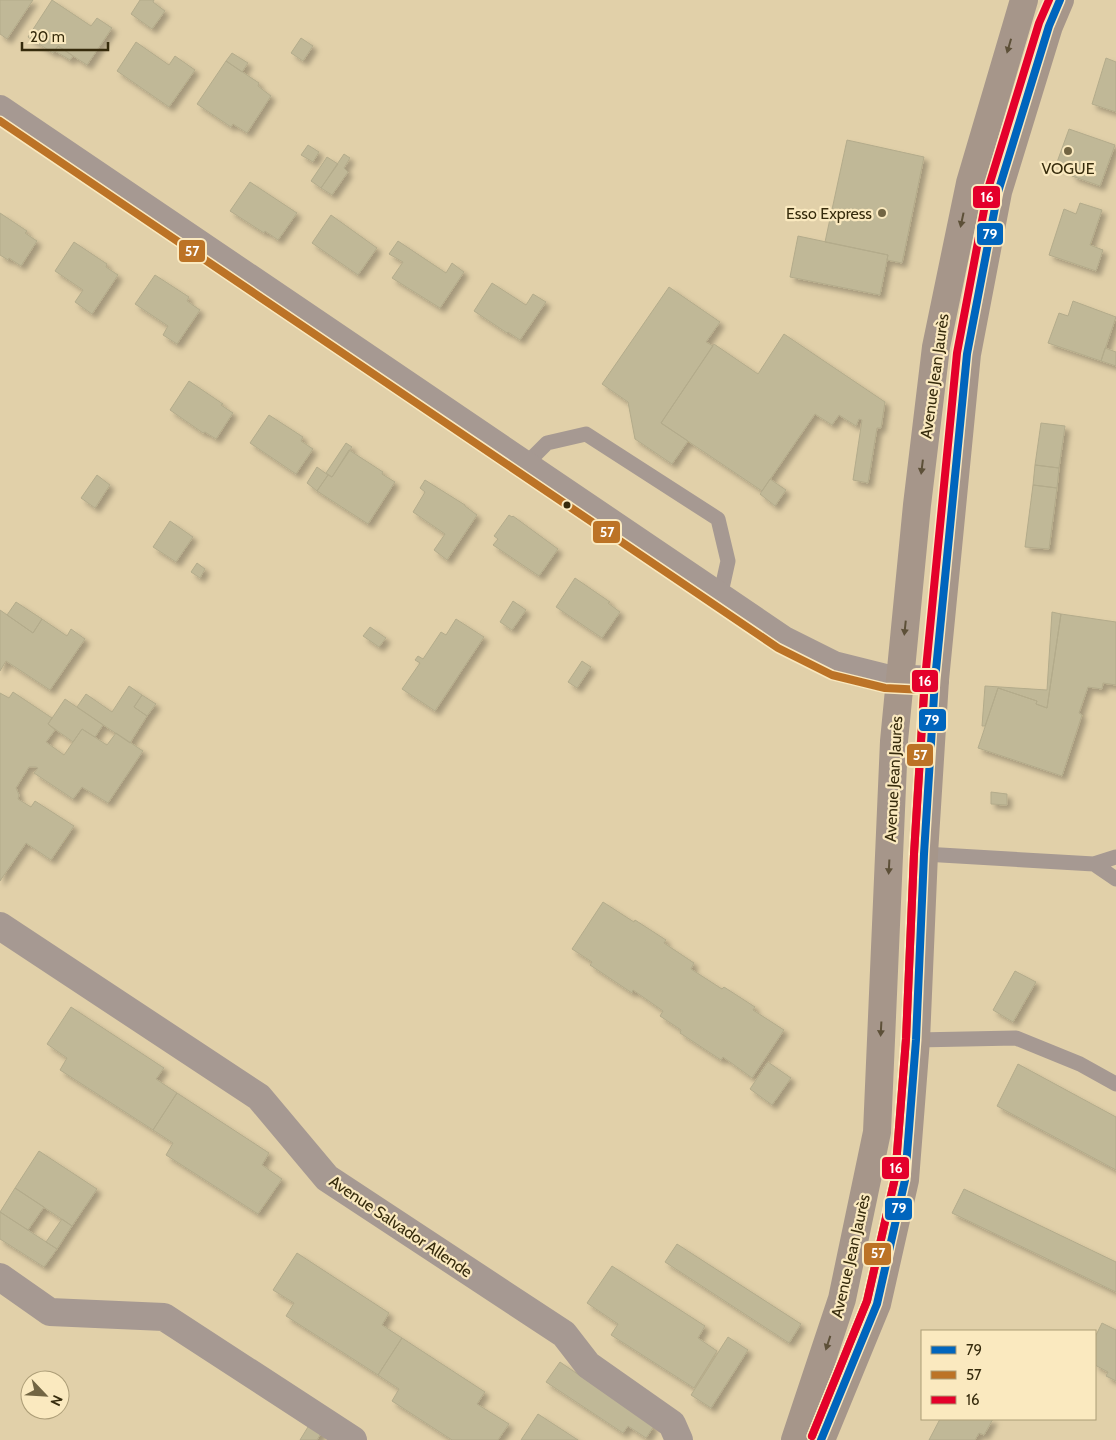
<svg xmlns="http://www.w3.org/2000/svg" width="1116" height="1440" font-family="Cabin,sans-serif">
	<defs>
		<filter id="shadow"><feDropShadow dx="4.5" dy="4.5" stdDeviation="2.5" flood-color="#0004"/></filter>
	</defs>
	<rect width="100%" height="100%" fill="#e1d0a9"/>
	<path fill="#c0b897" stroke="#b3ab8b" filter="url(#shadow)" d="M0,0h33l-26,39 -7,-5z
		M52,0l39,26 6,-8 15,10 -25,37 -29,-19 -5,7 -25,-16z
		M140,0h14l-1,2 12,9 -13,18 -21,-15z
		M301,38l12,8 -10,15 -12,-8z
		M136,42l33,23 6,-9 20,14 -26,37 -52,-36z
		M58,46l15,10 -3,4 -15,-9z
		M232,53l16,10 -6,9 -16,-11z
		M1106,58l10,4v50l-24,-8z
		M226,61l33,22 -1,3 13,10 -24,37 -14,-9 -2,3 -34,-23z
		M1069,129l46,16 -15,41 -28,-10 1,-4 -17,-7z
		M847,140l77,17 -22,106 -15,-3 1,-5 -63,-13z
		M308,145l11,7 -6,10 -12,-7z
		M344,154l6,4 -6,10 4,4 -16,23 -11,-7z
		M327,157l11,7 -17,24 -10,-7z
		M250,182l47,31 -19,27 -13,-9 -1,2 -34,-22z
		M1080,203l22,7 -12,35 13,5 -7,21 -47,-16 15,-46 12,5z
		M0,213l27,18 -2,2 12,8 -16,25 -12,-8 -1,2 -8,-5z
		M331,215l46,33 -19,27 -46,-32z
		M798,236l90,19 -8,40 -90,-18z
		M398,241l48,32 6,-10 12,9 -24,36 -48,-30 11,-16 -14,-8z
		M74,242l33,22 -1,3 12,8 -26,39 -17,-12 8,-12 -28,-19z
		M155,275l34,22 -2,4 13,9 -23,34 -14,-9 5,-9 -33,-22z
		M492,283l34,22 7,-11 13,8 -26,38 -12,-8 -1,1 -33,-22z
		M669,287l51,35 -14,20 7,4 -52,77 27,18 -16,23 -37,-25 -7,-37 -26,-18z
		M1073,301l43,16 -15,44 -53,-18 11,-30 9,3z
		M784,334l101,68 -4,26h-4l-9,55 -15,-3 9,-60 -3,-1 -3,7 -17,-11 -7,10 -17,-11 -53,77 -101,-68 53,-79 44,30z
		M1105,348l11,4v14l-15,-5z
		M189,381l34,23 -2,1 12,8 -17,26 -11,-7 -2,1 -33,-23z
		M269,415l34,22 -2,4 12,8 -17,25 -46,-31z
		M1041,423l24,3 -6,42 -24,-3z
		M346,443l6,4 -20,30 -6,-4z
		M349,450l34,22 -1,2 13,8 -27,42 -51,-33 11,-16 4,2z
		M1035,465l24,3 -2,20 -24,-3z
		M317,467l11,8 -11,16 -10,-8z
		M97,475l13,10 -15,23 -14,-10z
		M770,479l16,11 -11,16 -15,-12z
		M425,480l40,25v1l12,9 -30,45 -13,-10 11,-16 -32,-22 12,-20 -5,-4z
		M1033,485l24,3 -8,61 -24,-2z
		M509,515l3,2 1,-1 45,33 -19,27 -46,-31 5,-6 -4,-3z
		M170,521l23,16 -17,25 -23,-15z
		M197,563l8,6 -5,9 -9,-6z
		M575,578l35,24 -2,1 12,9 -18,26 -46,-31z
		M513,601l13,9 -14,20 -12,-8z
		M16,602l26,17 -9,14 -26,-18z
		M0,610l33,23 9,-14 25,17 4,-7 14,10 -35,51 -44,-29 -6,10z
		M1052,612l9,2 -14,94 -11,-4 1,-3 -39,-13 -13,38h-3l3,-40 62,4z
		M1061,614l55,8v63l-13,-2 -1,6 -14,-2 -9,26 3,2 -20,61 -84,-28 20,-60 39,13 -1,3 11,4z
		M456,619l28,18 -49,74 -33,-22 18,-26 -5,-3 3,-4 5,3 18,-27 5,3z
		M370,627l16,11 -7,9 -16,-11z
		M582,661l9,6 -14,21 -9,-6z
		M129,686l13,9 -8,12 13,9 -17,27 -53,-36 9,-13 26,18z
		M13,692l39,26 -4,6 7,6 -9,12 18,13 18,-26 25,16 9,-12 27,18 -35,52 -26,-16 -9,12 -39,-26 4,-5 -2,-1h-7l-13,21 3,7 -1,4 13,8 4,-6 39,25 -23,34 -25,-17 -26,38v-188l9,5z
		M142,695l14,9 -9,12 -13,-9z
		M65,699l38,26 -8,12 -13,-8 -9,13 -25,-18z
		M991,792l16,2v11l-16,-1z
		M603,902l31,20 1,-2 31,20 -2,3 30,20 -3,6 31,20 2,-2 31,20 -2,3 31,20 -32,48 -29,-21 -2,3 -41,-27 1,-3 -21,-14 3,-5 -30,-21 -1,3 -42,-28 2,-3 -20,-13z
		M1015,971l21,11 -23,40 -20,-12z
		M71,1007l93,61 -8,11 21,14 -24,37 -93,-60 7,-12 -20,-14z
		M768,1062l23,16 -19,27 -22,-16z
		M1018,1064l98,53v53l-119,-64z
		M177,1093l92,60 -7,12 20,14 -24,35 -92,-59 7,-12 -20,-13z
		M39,1151l58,38 -25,37 -57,-38z
		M15,1188l29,19 -16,23 -28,-18z
		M964,1189l152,73v30l-164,-79z
		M0,1212l57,37 -13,18 -44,-28z
		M62,1219l10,7 -15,23 -11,-7z
		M677,1244l124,80 -12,19 -124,-81z
		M297,1253l92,60 -7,12 20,13 -24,37 -92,-59 8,-13 -21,-13z
		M612,1266l93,60 -7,12 19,13 -23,37 -83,-53 7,-11 -31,-21z
		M1102,1323l14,7v51l-10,-5 2,-4 -13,-7v-28z
		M728,1337l20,13 -37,58 -20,-13z
		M402,1338l83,54 -8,12 32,20 -11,16h-46l-60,-39 7,-12 -21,-14z
		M560,1362l94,64 -8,12 -18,-12 -5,7 -77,-51z
		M538,1414l40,26h-57z
		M940,1419h53l-9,16 -5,-2 -4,7h-46z
		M311,1422l12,8 -6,10h-17z"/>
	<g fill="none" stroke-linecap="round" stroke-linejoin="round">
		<path stroke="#a69992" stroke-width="15" d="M525,465l22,-22 39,-9 132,85 10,42 -8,36
			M924,854l170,10 22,15
			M1094,864l22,-7
			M916,1040l100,-2 64,26 36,20"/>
		<path stroke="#a69992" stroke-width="28" d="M0,109l784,531 50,25 52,13 49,2
			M0,926l259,171 68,81 237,156 24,31 84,59 7,16
			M0,1277l50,35 114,5 189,123"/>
		<path stroke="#a6968a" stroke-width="28" d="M795,1440l47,-141 35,-167 17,-391 23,-236 19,-158 34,-164 54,-183
			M821,1440l56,-136 28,-124 11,-140 8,-186 11,-174 32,-326 31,-162 51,-166 11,-26"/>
		<defs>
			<path id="bus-1" d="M821,1440l56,-136 28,-124 11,-140 8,-186 11,-174 32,-326 31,-162 51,-166 11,-26"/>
			<path id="bus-2" d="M0,121l778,527 54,27 53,13 39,2 -10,164 -8,185 -11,139 -28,123 -55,135"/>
			<path id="bus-3" d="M812,1436l55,-135 28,-123 11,-139 8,-185 11,-175 32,-326 31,-164 51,-166 10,-23"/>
		</defs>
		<use href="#bus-1" stroke="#fae9bf" stroke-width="11"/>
		<use href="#bus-2" stroke="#fae9bf" stroke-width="11"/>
		<use href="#bus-3" stroke="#fae9bf" stroke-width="11"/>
		<use href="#bus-1" stroke="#0065bd" stroke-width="8"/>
		<use href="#bus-2" stroke="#bc7326" stroke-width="8"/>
		<use href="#bus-3" stroke="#e4002b" stroke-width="8"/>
	</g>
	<defs><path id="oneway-solid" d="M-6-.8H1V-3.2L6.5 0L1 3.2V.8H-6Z" transform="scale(1.25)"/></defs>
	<g fill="#5d5038">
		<use href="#oneway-solid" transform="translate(1009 46) rotate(106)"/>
		<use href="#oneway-solid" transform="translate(962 220) rotate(102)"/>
		<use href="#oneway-solid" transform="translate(922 467) rotate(97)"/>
		<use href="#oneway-solid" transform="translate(905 628) rotate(96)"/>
		<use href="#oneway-solid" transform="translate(889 867) rotate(93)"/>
		<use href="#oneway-solid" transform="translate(881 1029) rotate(93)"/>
		<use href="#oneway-solid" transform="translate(828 1343) rotate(108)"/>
	</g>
	<g fill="#726543" stroke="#fae9bf" stroke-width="2">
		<circle cx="1068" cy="151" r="5"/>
		<circle cx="882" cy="213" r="5"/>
	</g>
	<circle fill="#362b0c" stroke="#fae9bf" stroke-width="2" cx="567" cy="505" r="4.5"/>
	<g text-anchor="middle" stroke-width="4.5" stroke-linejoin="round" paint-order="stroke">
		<g font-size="16" fill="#362b0c" stroke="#fae9bf">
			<text x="1068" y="174">VOGUE</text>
			<text x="872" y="219" text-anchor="end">Esso Express</text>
		</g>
		<g font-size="16" fill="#362b0c" stroke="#fae9bf">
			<text transform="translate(934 376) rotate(-82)" y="6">Avenue Jean Jaurès</text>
			<text transform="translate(893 779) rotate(-87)" y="6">Avenue Jean Jaurès</text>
			<text transform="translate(401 1226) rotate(34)" y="6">Avenue Salvador Allende</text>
			<text transform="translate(850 1256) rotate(-77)" y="6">Avenue Jean Jaurès</text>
		</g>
	</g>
	<g stroke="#fae9bf" stroke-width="2">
		<rect x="972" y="185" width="29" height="24" rx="5" fill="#e4002b"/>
		<rect x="976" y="222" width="28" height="24" rx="5" fill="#0065bd"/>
		<rect x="178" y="239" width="28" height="24" rx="5" fill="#bc7326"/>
		<rect x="592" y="520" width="29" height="24" rx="5" fill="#bc7326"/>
		<rect x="911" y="669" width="28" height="24" rx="5" fill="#e4002b"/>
		<rect x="918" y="708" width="29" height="24" rx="5" fill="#0065bd"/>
		<rect x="906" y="743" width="28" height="24" rx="5" fill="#bc7326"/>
		<rect x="881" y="1156" width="29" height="24" rx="5" fill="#e4002b"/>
		<rect x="884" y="1197" width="29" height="24" rx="5" fill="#0065bd"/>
		<rect x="863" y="1242" width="29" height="24" rx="5" fill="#bc7326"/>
	</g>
	<g font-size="14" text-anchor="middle" font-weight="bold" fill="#fff">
		<text x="987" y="202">16</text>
		<text x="990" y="239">79</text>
		<text x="192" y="256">57</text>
		<text x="607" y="537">57</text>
		<text x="925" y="686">16</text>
		<text x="932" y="725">79</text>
		<text x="920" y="760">57</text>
		<text x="896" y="1173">16</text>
		<text x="899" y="1213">79</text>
		<text x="878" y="1258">57</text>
	</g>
	<rect x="921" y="1330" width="175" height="90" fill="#fae9bf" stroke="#ac9d77"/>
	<rect x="931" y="1346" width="25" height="8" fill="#0065bd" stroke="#ac9d77"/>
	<text x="966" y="1355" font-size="15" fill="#362b0c">79</text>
	<rect x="931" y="1371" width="25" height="8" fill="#bc7326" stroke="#ac9d77"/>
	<text x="966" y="1380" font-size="15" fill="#362b0c">57</text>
	<rect x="931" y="1396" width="25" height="8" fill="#e4002b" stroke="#ac9d77"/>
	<text x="966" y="1405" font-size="15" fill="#362b0c">16</text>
	<g transform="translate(45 1395) rotate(115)"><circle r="24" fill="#fae9bf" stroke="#ac9d77"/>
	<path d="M0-4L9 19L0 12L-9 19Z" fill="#726543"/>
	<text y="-8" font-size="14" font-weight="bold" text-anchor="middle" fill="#362b0c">N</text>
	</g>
	<path d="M22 42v8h86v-8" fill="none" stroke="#362b0c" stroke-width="2.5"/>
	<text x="30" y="42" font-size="15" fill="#362b0c" stroke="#fae9bf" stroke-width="4" paint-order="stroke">20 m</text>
</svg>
